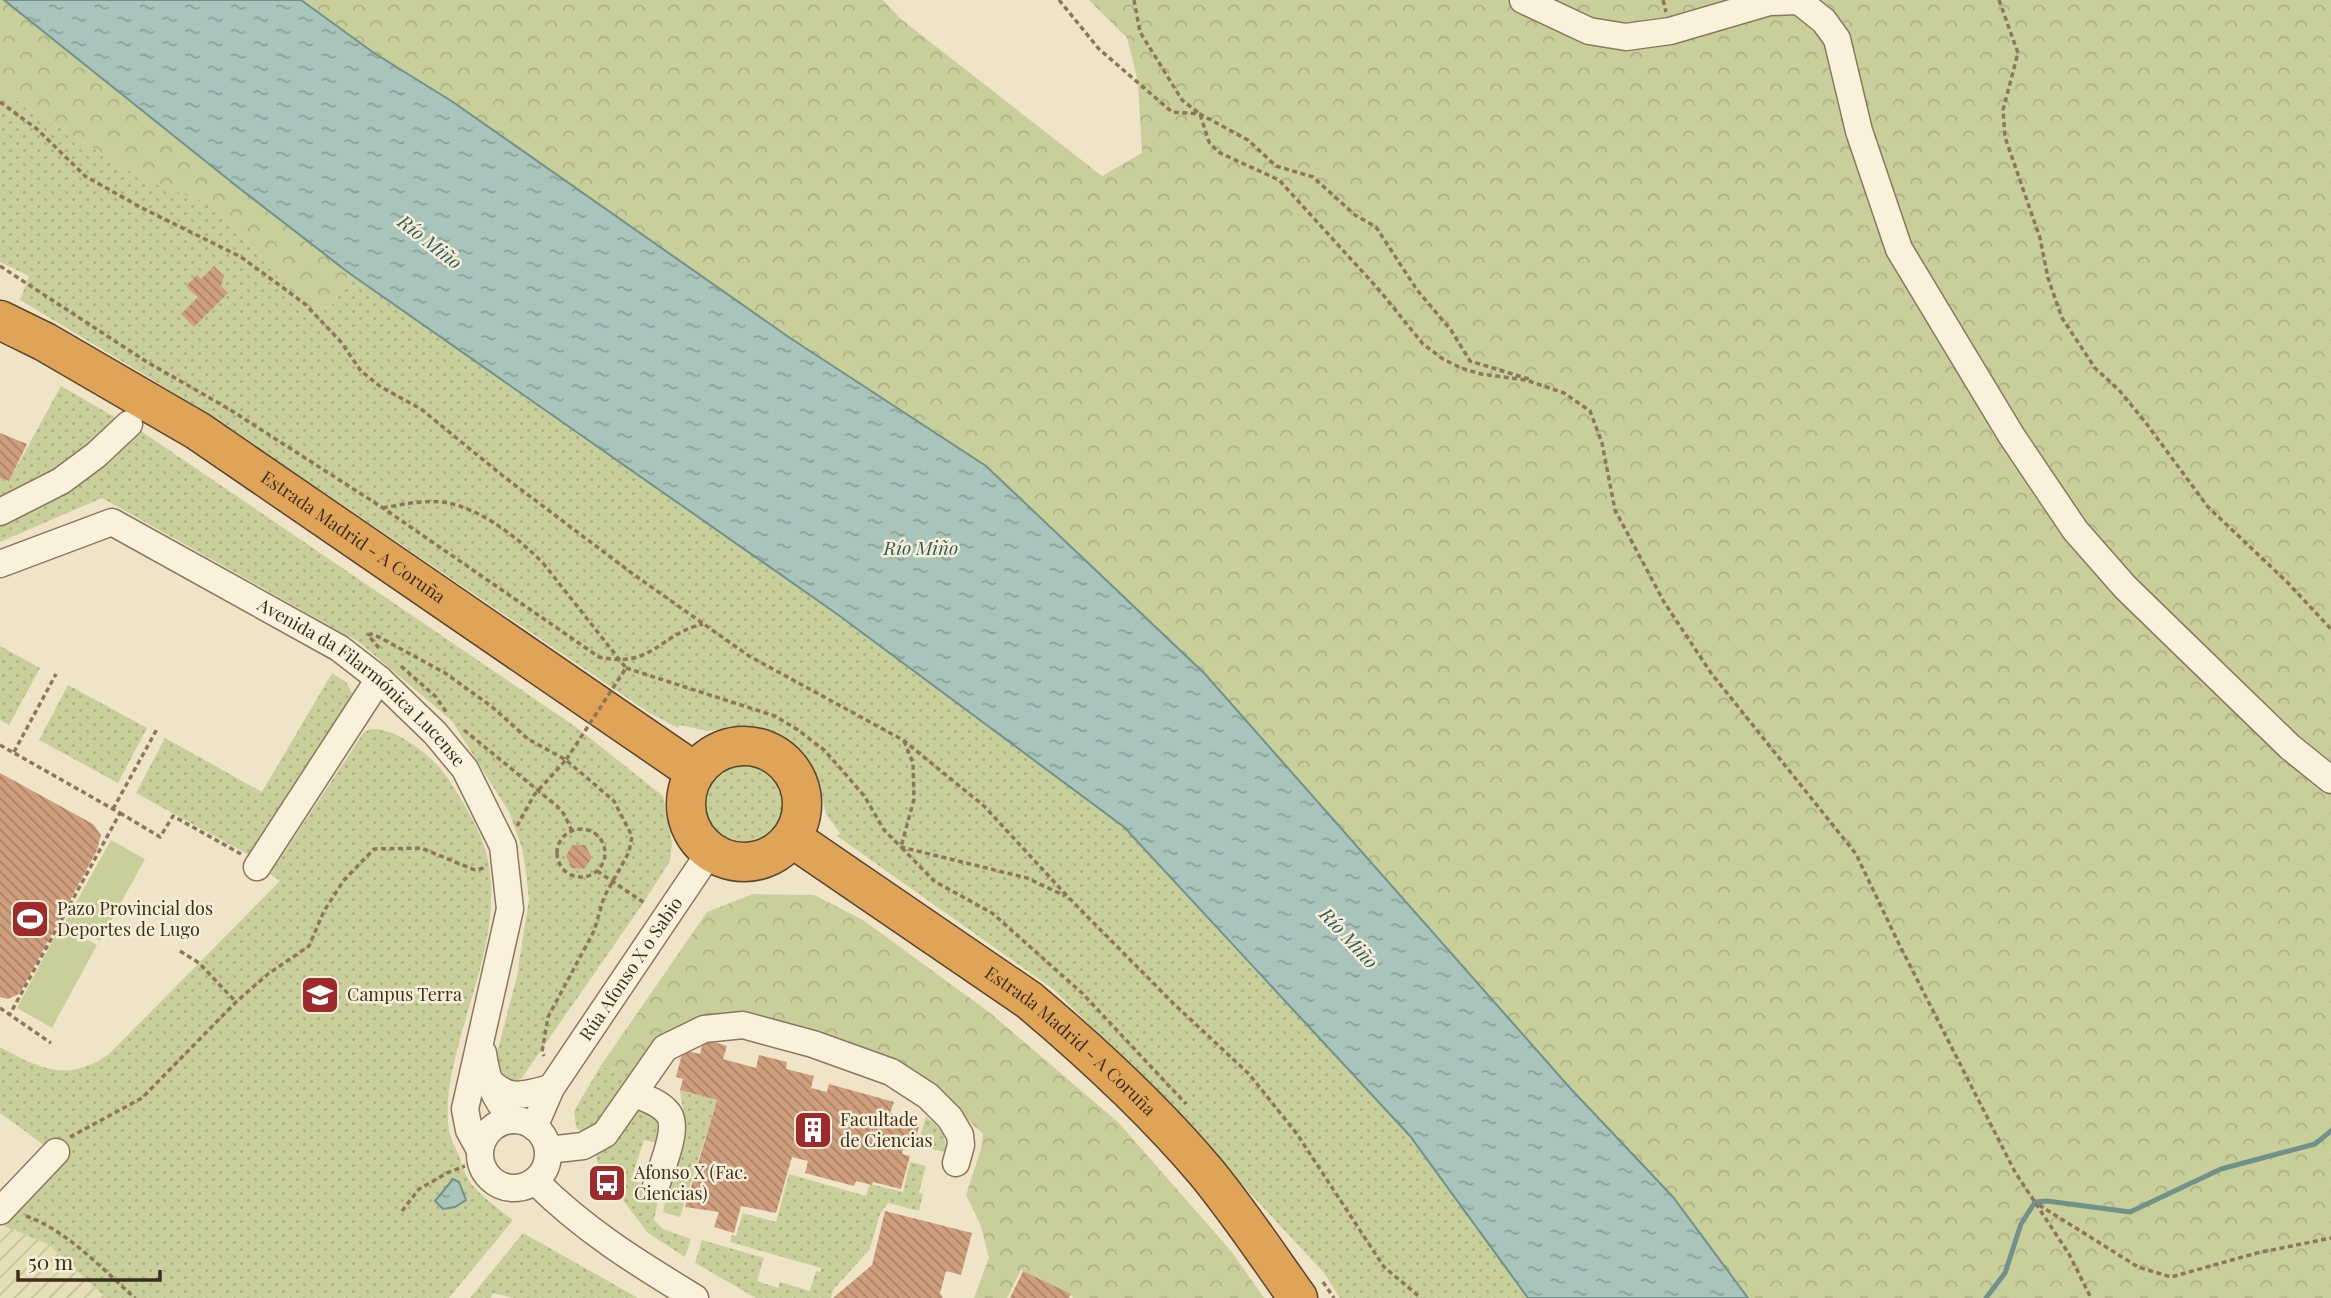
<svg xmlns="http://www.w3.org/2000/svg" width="2331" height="1298" font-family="'Playfair Display',serif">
	<defs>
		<pattern id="farmland-furrows" width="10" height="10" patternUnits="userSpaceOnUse" patternTransform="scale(1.75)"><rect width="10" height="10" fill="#e6deb5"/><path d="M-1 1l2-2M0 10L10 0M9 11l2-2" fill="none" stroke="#c6bf9b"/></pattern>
		<pattern id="green-dots" width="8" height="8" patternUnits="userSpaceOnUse" patternTransform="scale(1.75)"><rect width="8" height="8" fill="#c9cf9b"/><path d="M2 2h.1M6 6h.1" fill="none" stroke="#aeb285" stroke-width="1.8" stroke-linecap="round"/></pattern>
		<pattern id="forest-crowns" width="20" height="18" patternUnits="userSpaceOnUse" patternTransform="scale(1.75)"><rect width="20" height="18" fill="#c9cf9b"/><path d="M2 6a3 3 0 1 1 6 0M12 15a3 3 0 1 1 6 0" fill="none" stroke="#aeb285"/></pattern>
		<pattern id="water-ripples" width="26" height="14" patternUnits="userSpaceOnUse" patternTransform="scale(1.75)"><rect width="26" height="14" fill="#a9c4bc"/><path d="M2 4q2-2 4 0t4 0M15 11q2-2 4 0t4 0" fill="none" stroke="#8ba098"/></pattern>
		<pattern id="building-back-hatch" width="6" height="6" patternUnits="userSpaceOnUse" patternTransform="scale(1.75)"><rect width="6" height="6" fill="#cf9f7d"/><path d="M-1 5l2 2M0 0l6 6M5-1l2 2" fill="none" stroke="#a98266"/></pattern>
	</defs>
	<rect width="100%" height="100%" fill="#f0e4c8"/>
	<path fill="url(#farmland-furrows)" d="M5,1226l44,19 57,53h-106v-67z"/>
	<path fill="url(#green-dots)" d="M0,87l15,13 128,79 67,25 99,105 21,-2 7,-10v-8l11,-10 1,-6 488,341 287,213 286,309 118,162h-188l-16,-25 -180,-194 -91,-90 -216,-153 3,-3 -14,-19 -7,-29 -9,-20 -8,-13 -13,-12 -11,-7 -27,-7 -44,5 -27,-6 -2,3 -30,-16 -447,-303 -181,-109 9,-24 -29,-14z
		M61,386l57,33 -30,38 -88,48v-27l9,3z
		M138,429l438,298 87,69 9,46 -2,19 -26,41 -123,177 -8,3c-13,-7 -15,-15 -16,-29l20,-77 12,-77 -3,-26 -4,-25 -13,-36 -57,-91 -93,-79 -257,-144 -102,44v-24z
		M0,646l40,22 -31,57 -9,-5z
		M332,673l15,10 6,13 -104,159 -113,-62 29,-55 97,54z
		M68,685l79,43 -29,55 -79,-43z
		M371,729c28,-1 64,29 78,51 15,24 33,51 39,80 12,58 -11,118 -26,172 -8,30 -16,58 -14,89 0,11 4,21 9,30 4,10 7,21 12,30 11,15 29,27 44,39l-64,78h-343l-57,-53 -44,-19 -5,-5v-23l44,-53 -44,-32v-66c40,22 68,36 109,7l171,-173 -10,-7 94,-142z
		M701 805a43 43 0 1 1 86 0a43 43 0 1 1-86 0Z
		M600,1067l37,4 -33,55 -22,6 -6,-5 -2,-16z
		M680,1090l37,10 -37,117 -17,-5 21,-94z
		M639,1107l22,9v28l-17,-4 -13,40 29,10 -6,30 9,9 28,10 -6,18 -37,-24 -48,-63 -4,-13 4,-11z
		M926,1117c13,10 22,18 19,35l-28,-6z
		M910,1162l16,4 -7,27 4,1 -4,17 -31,-8 -8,11 -10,35 -37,41 -2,8h-75l-61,-35 7,-23 62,18 -7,23 21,7 2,-6 30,9 6,-20 4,1 1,-4 -91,-26 2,-7 4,1 7,-23 33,9 13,-48 77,22 4,-12 33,8z
		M523,1233l115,65h-124l-21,-5 -2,5h-21z"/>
	<path fill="url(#forest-crowns)" d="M0,0h4l235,188 110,85 -1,6 -11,10v8l-7,10 -21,2 -99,-105 -67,-25 -128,-79 -15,-13z
		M301,0h582l19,20 200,156 40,-23 -4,-71 -11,-44 -38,-38h1242v1298h-583l-75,-101 -103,-109 -365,-414 -219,-208 -196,-128 -337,-236 -79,-49z
		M753,894l61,1 49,25 126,92 129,110 113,129 33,47h-191l-3,-4 -49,-24 -14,28h-33l15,-40 -8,-32 -15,-31 15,-46 2,-15 -35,-33 -221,-87 -90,57 -37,-4 107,-155z"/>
	<path fill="#c9cf9b" d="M111,840l34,19 -45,82 -35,-19z
		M61,925l36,20 -45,83 -35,-20z"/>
	<path fill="url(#water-ripples)" stroke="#6f938a" stroke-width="2" d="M4,0h297l73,53 79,49 337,236 196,128 219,208 365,414 103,109 75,101h-220l-118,-162 -286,-309 -287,-213 -488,-341 -110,-85z
		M453,1179l6,3 7,18 -11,7 -12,2 -8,-8z"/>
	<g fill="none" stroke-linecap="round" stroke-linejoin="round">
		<path stroke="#6f938a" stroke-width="5" d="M1986,1298l19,-25 16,-49 14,-22 12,-1 83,11 91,-43 94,-25 16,-13"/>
	</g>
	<path fill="url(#building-back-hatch)" d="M214,266l10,10 -3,10 7,7 -34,34 -13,-13 17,-17 -12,-11 11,-11 4,4z
		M0,433l27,11 -18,37 -9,-3z
		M0,773l93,51 8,11 -4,15 -75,139 -5,6 -9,4 -8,-2z
		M572,845h13l7,13 -8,11 -12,-1 -6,-12z
		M704,1039l23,7 -4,13 33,9 3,-13 28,7 -1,7 28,7 -3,12 16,4 2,-8 65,18 -4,11 30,9 -5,20 -9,-3 -4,15 8,2 -9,33 -28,-7 -1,3 -16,-4 -2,5 -49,-13 3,-12 -16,-4 -16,56 -35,-7 -7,27 -20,-6 5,-15 -34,-5 32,-107 -37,-10 3,-11 -7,-2 7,-27 17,4z
		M885,1211l87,22 -11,42 -15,-4 -6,22 3,5h-110l39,-33z
		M1023,1271l48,23 -2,4h-59z"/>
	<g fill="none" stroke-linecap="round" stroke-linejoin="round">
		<defs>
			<g id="minor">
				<path d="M1523,0l66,31 37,6 44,-6 99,-29 30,-1 25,20 13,18 22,92 40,118 112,186 64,95 50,57 70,68 95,92 41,33"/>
				<path d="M0,512l61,-31 35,-26 33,-31"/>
				<path id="s1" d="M0,564l112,-42 227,126 40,31 56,54 30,36 38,77 7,63 -45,200 4,21 11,20"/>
				<path d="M257,867l122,-188"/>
				<path d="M483,1053c4,29 11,44 29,67"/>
				<path d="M487,1079c23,23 35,16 64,9"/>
				<path d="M634,1094c12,4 26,9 34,19 12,15 -7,55 -12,73"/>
				<circle cx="514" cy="1154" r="34"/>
				<path id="s2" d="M534,1127l17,-39 159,-236"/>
				<path d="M548,1150l35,-4 22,-12 60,-86 39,-19 39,-4 70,19 78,28 37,24 22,22 10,17 1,10 -5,18"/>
				<path d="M535,1181c49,49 101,81 160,117"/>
				<path d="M0,1211l56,-59"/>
			</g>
			<g id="highway">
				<path id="s3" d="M0,320l45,22 153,89 497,341"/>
				<circle cx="744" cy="804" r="58"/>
				<path id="s4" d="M792,838l237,162c63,53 124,109 177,172 33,40 62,84 92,126"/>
			</g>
		</defs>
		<use href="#minor" stroke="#8d765c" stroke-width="29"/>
		<use href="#highway" stroke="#5b4430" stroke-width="41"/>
		<path stroke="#8d765c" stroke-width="3.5" stroke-dasharray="5 3.5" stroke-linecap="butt" d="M1059,0l40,49 73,63 28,2 48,26 28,26 37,11 42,38 21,12 41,63 34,40 19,31 59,18
			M1134,0l6,32 42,68 18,14 9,28 9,10 61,28 101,111 43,53 20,15 18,9 20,6 45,6 38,13 26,18 12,32 13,67 49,92 47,71 145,181 43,90 116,228 54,82 22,44
			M1663,0l3,12
			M1999,0l19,53 -15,57 2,27 35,101 8,40 14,40 33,50 24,22 27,33 62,84 79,75 44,47
			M0,102l37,27 48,47 55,31 101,50 45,33 19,14 36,38 20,29 20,16 40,22 82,67 130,98 116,82 154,84 81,66 85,92 105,106 75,70 48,60 87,133 37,31
			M0,266l147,96 82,47 154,99 216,149c54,12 60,-23 104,-33
			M383,508c20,-4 45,-9 65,-5 35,7 71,36 95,60
			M379,648l-11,-13 3,-1 8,3 66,36 46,33 37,33 38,21 48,41 18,35 -3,16 -25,45 -10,34 -46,86 -6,35 2,4
			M401,666l35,31 11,16
			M626,668l149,48 23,14 26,20 18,20 23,27 19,33 17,17 126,31 38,18
			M464,730l93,76 7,8 8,17
			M904,741l9,22 1,36 -13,48 33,34 58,32 90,80 104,111
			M0,745l120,68 -110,201
			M14,752l42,-78
			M113,809l44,-80
			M120,813l40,24 13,-21 68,38
			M517,826l17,-31 32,-35
			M557 853a24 24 0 1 1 48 0a24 24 0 1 1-48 0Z
			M597,871l49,33
			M180,951l19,12 37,39
			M0,1008l51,35
			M70,1137l72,-39 94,-96 32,-28 41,-28 15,-35 20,-31 30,-31 47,-1 54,22 10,-2
			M2039,1205l99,62 33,10 86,-24 74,-15
			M402,1211l17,-22 28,-16 18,-7
			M26,1216c42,15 76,53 109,82
			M1323,1282l11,16"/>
		<use href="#minor" stroke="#faf1dc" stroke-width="26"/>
		<use href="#highway" stroke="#e0a458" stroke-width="38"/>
		<path stroke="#8d765c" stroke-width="3.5" stroke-dasharray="5 3.5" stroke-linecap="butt" d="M543,563l83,105 -60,92"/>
	</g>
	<defs>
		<symbol id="stadium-square" viewBox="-11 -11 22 22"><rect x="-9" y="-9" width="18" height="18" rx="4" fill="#9e2a2b" stroke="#f7eed8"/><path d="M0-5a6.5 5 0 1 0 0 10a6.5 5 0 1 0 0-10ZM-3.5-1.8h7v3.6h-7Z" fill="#fff"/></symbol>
		<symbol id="university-square" viewBox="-11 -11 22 22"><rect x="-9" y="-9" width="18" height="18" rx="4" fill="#9e2a2b" stroke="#f7eed8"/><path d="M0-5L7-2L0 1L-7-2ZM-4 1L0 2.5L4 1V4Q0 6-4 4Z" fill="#fff"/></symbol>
		<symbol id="building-square" viewBox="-11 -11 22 22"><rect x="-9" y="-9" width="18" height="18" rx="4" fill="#9e2a2b" stroke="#f7eed8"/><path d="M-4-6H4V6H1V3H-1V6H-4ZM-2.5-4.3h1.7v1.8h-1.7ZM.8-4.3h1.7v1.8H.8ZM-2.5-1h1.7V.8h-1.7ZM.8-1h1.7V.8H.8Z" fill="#fff"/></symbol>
		<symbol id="bus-square" viewBox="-11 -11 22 22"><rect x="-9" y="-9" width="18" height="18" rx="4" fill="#9e2a2b" stroke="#f7eed8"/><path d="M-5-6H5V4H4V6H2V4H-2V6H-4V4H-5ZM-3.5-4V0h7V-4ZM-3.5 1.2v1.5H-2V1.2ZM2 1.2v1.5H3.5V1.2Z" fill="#fff"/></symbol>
	</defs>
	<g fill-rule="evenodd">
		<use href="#stadium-square" x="8" y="897" width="44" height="44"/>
		<use href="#university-square" x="298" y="973" width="44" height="44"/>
		<use href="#building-square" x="791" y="1108" width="44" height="44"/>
		<use href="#bus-square" x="585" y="1161" width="44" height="44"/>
	</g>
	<g text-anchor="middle" stroke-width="5" stroke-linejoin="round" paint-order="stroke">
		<g font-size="18" fill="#3d2e20" stroke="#f7eed8">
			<text dy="6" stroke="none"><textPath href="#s3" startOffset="415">Estrada Madrid - A Coruña</textPath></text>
			<text dy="6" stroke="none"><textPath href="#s1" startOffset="418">Avenida da Filarmónica Lucense</textPath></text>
			<text dy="6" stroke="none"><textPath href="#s2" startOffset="186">Rúa Afonso X o Sabio</textPath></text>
			<text dy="6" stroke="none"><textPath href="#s4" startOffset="345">Estrada Madrid - A Coruña</textPath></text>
		</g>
		<g font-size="18" fill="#3d2e20" stroke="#f7eed8" text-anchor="start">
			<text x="57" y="915">Pazo Provincial dos<tspan x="57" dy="21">Deportes de Lugo</tspan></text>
			<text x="347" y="1001">Campus Terra</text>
			<text x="840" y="1126">Facultade<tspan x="840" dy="21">de Ciencias</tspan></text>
			<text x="634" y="1179">Afonso X (Fac.<tspan x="634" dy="21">Ciencias)</tspan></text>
		</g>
		<g font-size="19" font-style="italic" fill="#2f5d5a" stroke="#f7eed8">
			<text transform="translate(430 242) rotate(38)" y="7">Río Miño</text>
			<text x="921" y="555">Río Miño</text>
			<text transform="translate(1349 938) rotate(47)" y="7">Río Miño</text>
		</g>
	</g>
	<path d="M18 1270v10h142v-10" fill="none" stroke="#3d2e20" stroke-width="3.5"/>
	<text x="28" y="1270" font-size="21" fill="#3d2e20" stroke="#f7eed8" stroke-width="5" paint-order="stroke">50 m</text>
</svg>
